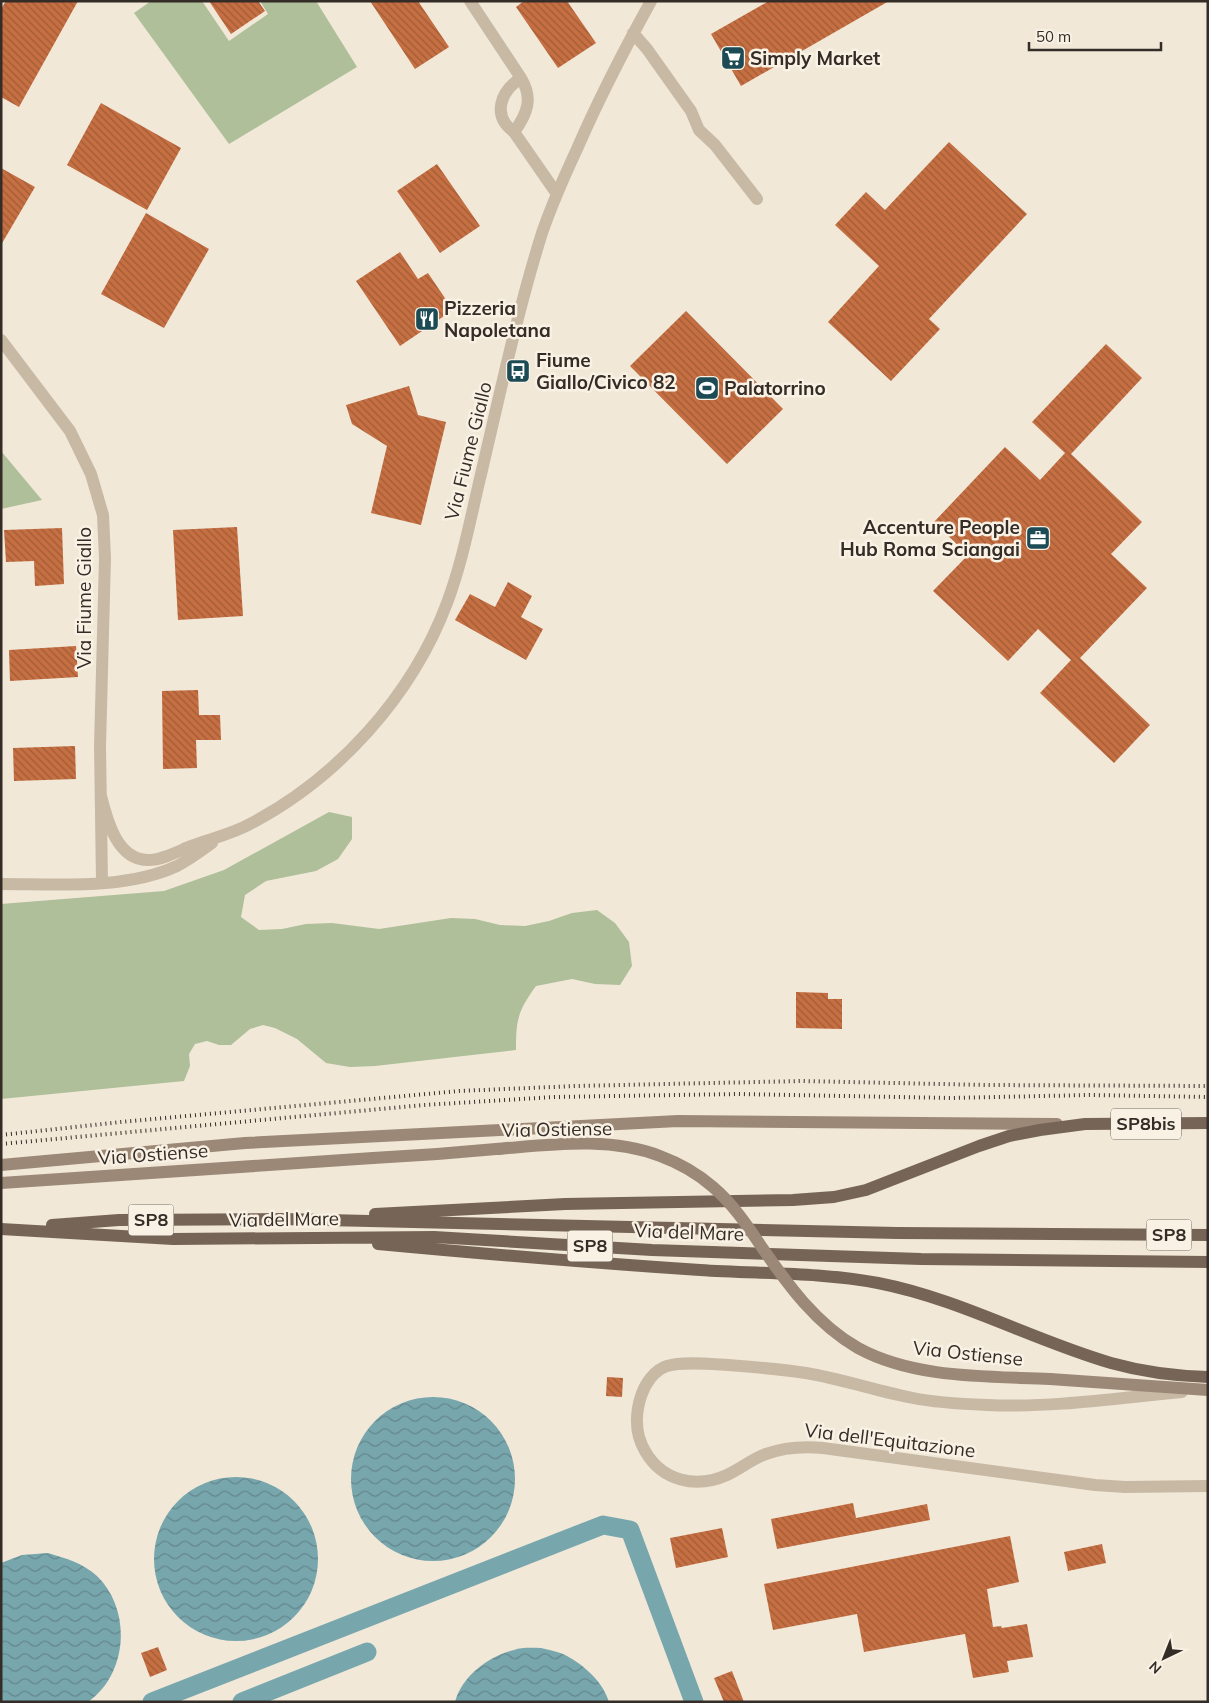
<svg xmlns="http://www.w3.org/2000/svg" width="1209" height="1703" font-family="Mulish,sans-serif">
	<defs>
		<pattern id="water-waves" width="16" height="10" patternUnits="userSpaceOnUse" patternTransform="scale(1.25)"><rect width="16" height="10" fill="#78a6ad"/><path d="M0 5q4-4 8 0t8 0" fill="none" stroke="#63878d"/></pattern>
		<pattern id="building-back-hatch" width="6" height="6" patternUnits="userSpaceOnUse" patternTransform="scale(1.25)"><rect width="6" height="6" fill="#c56f42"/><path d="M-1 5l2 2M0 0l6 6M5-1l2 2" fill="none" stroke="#a15b37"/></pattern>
	</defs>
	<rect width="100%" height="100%" fill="#f1e8d8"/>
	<path fill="#aebf99" d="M151,1h51l27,40 39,-27 -8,-13h56l41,66 -128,77 -95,-131z
		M1,451l41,49 -41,9z
		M329,812l23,5v22l-14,20 -22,12 -50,10 -21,14 -4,22 18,13 23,-1 24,-5 26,-1 47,6 72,-11 24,1 25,6 25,1 24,-5 23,-8 25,-3 18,13 14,19 3,24 -12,19 -25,-1 -23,-5 -36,7c-18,25 -20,33 -20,64l-141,16 -25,1 -24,-4 -29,-24 -22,-11 -12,-3 -13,4 -19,16h-12l-12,-4 -12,3 -6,10 1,12 -6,15 -183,18v-195l163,-13 60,-21z"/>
	<path fill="url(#water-waves)" d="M351 1479a82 82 0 1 1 164 0a82 82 0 1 1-164 0Z
		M154 1559a82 82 0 1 1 164 0a82 82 0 1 1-164 0Z
		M48,1553c17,5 35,10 49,23 35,34 31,98 -9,126h-87v-139l21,-8z
		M541,1648c8,2 19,4 26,8 18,10 36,26 42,46h-154c7,-26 34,-46 59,-52 8,-3 18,-2 27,-2z"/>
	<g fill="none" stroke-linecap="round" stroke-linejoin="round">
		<path stroke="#78a6ad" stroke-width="19" d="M152,1702l451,-177 27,5 64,172
			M242,1702l125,-50"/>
	</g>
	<path fill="url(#building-back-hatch)" d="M6,1h72l-59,106 -18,-10v-88z
		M209,1h49l7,10 -34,23z
		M370,1h48l31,46 -34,22z
		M524,1h43l29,42 -38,25 -42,-61z
		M769,1h120l-148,85 -30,-52z
		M101,103l80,45 -34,62 -80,-45z
		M949,142l78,72 -98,105 11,10 -49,52 -63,-59 51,-56 -44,-41 31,-33 19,18z
		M437,164l43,62 -40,27 -43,-62z
		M1,168l34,19 -34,58z
		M146,213l63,36 -45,79 -63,-34z
		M400,252l18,27 10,-6 25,37 -53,36 -44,-65z
		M686,311l97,98 -56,55 -97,-98z
		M1106,344l36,34 -71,76 71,68 -31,32 36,34 -67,70 70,67 -36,38 -74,-70 31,-33 -33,-31 -30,32 -75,-70 35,-36 -34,-33 71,-75 35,33 25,-27 -33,-31z
		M409,386l9,29 28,7 -25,103 -50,-12 16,-67 -35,-22 -6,-19z
		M237,527l6,89 -65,4 -5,-90z
		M62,528l2,56 -29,2 -1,-25 -28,1 -2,-32z
		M508,582l24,14 -11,21 22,12 -17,31 -71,-40 15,-26 25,13z
		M76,646l2,31 -68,4 -1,-31z
		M198,690l1,25h21l1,25h-25l1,28 -34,1 -1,-78z
		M75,746l1,33 -62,2 -1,-33z
		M796,992l32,1v6h14v30l-46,-1z
		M607,1377l16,1 -1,19 -16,-1z
		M853,1503l3,15 71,-14 3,16 -153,29 -6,-30z
		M722,1528l6,29 -52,11 -6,-30z
		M1010,1536l9,46 -32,7 6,38 8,-1 1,2 25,-4 6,33 -26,4 2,11 -36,6 -8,-44 -101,18 -7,-38 -84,16 -9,-46z
		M1102,1544l4,19 -38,8 -4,-19z
		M158,1647l9,23 -17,7 -9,-24z
		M732,1671l12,31h-20l-10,-24z"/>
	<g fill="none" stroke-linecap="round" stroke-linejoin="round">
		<path stroke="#c8b9a5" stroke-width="12" d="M470,1l51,77c12,20 7,35 -7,54
			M633,33l14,16 44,62 8,19 16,15 42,54
			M521,78c-20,13 -30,37 -7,54l43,62
			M1,340l69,91 21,43 12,41 2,43 -5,188 2,136
			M101,796c6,24 16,64 47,64 13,0 27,-7 38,-12 22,-9 44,-13 64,-24 88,-46 162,-128 197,-221 14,-37 22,-77 31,-116 20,-84 38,-171 64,-254 10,-29 22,-56 35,-84 22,-51 47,-99 74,-148
			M1,884c56,0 124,6 176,-18 12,-6 24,-15 35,-23
			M1182,1392c-64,6 -130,16 -195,13 -25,-1 -50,-2 -74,-7 -36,-7 -71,-19 -107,-25 -26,-4 -52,-6 -78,-8 -17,-1 -45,-4 -61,1 -13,4 -22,18 -26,30 -6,19 -6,38 4,55 17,30 51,38 82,24 13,-6 25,-16 39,-21 19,-7 37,-8 57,-6l272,37 30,2 83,-1"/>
		<path stroke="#9c8876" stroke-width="12" d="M1,1165l244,-22 433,-22 379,3
			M1,1183l372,-25
			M1050,1379l158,11"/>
		<path stroke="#766557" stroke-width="12" d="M375,1214l190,-10 228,-4 41,-3 32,-7 113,-44 30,-10 31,-6 45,-6 123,-1
			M52,1225l67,-5 164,-1 614,14 311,2
			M1,1229l172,10 261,-2 218,13 269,9 287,3
			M378,1244c107,10 215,19 322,26 59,4 120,2 178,13 82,16 154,57 233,80 32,9 64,13 97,14"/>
		<path stroke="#342c26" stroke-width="4" stroke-dasharray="1 4" stroke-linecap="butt" d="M1,1135l120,-13 338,-31 117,-5 226,-5 184,4 222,1
			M1,1144l423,-39 130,-8 184,-3 213,4 138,-3 119,2"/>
		<path stroke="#9c8876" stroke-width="12" d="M373,1158c41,-2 82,-5 123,-9 53,-4 112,-13 164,7 19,7 37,17 53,31 19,16 34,38 48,59 27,39 55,78 97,102 57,31 129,28 192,31"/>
	</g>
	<defs>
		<symbol id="supermarket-square" viewBox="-11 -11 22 22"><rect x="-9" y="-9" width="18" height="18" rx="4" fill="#1c4b55" stroke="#f9f1e4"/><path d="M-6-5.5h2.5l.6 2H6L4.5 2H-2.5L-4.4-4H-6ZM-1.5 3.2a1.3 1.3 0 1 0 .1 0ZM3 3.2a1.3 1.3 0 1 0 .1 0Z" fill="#fff"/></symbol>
		<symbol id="restaurant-square" viewBox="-11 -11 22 22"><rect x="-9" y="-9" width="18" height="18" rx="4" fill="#1c4b55" stroke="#f9f1e4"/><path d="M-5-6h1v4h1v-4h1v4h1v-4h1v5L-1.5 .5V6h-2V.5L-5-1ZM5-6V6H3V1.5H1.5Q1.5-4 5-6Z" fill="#fff"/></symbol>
		<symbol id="bus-square" viewBox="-11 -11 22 22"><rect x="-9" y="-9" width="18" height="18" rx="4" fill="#1c4b55" stroke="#f9f1e4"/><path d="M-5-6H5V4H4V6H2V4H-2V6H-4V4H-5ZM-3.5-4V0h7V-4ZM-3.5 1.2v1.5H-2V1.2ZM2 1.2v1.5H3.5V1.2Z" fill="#fff"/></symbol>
		<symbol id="stadium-square" viewBox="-11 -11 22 22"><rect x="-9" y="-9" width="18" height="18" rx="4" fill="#1c4b55" stroke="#f9f1e4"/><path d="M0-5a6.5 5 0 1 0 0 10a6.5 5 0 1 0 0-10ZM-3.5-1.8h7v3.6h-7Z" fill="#fff"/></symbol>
		<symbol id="office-square" viewBox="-11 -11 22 22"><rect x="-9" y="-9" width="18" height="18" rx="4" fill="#1c4b55" stroke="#f9f1e4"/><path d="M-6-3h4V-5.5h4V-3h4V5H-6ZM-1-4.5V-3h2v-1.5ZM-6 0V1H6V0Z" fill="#fff"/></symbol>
	</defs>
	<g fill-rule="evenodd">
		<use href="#supermarket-square" x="719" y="44" width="28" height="28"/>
		<use href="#restaurant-square" x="413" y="305" width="28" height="28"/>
		<use href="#bus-square" x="504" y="357" width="28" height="28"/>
		<use href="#stadium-square" x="693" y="374" width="28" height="28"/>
		<use href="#office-square" x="1024" y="524" width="28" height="28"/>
	</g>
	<g text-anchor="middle" stroke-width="5" stroke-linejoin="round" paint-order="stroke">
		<g fill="#f9f1e4" stroke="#6f675f" stroke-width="1">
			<rect x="1111" y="1108.5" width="70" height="31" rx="4"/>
			<rect x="128.5" y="1204.5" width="45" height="31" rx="4"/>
			<rect x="1146.5" y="1219.5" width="45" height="31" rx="4"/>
			<rect x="567.5" y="1230.5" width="45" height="31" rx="4"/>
		</g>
		<g font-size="18" font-weight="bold" fill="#342c26">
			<text x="1146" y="1130">SP8bis</text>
			<text x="151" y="1226">SP8</text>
			<text x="1169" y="1241">SP8</text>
			<text x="590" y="1252">SP8</text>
		</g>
		<g font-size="19" font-weight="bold" fill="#342c26" stroke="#f9f1e4" text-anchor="start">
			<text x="750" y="65">Simply Market</text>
			<text x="444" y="315">Pizzeria<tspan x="444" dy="22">Napoletana</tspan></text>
			<text x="536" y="367">Fiume<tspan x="536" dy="22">Giallo/Civico 82</tspan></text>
			<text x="724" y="395">Palatorrino</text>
			<text x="1020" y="534" text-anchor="end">Accenture People<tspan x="1020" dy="22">Hub Roma Sciangai</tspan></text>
		</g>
		<g font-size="19" fill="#342c26" stroke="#f9f1e4">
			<text transform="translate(468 451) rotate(-76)" y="7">Via Fiume Giallo</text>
			<text transform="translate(84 598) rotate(-90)" y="7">Via Fiume Giallo</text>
			<text transform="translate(557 1129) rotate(-1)" y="7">Via Ostiense</text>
			<text transform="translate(153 1154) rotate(-4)" y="7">Via Ostiense</text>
			<text transform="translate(284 1219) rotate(-1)" y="7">Via del Mare</text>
			<text transform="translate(689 1232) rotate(2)" y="7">Via del Mare</text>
			<text transform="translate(968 1353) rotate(6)" y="7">Via Ostiense</text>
			<text transform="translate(890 1440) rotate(7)" y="7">Via dell'Equitazione</text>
		</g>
	</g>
	<rect width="1209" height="1703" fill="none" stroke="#342c26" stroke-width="5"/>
	<g transform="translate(1164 1658) rotate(223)" stroke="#f9f1e4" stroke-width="4" paint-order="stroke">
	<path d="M0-4L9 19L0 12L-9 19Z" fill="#342c26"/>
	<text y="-8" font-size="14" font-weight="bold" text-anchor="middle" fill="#342c26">N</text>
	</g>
	<path d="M1029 42v8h132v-8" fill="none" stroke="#342c26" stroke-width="2.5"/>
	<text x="1036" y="42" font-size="15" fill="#342c26" stroke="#f9f1e4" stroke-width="4" paint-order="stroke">50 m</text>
</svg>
